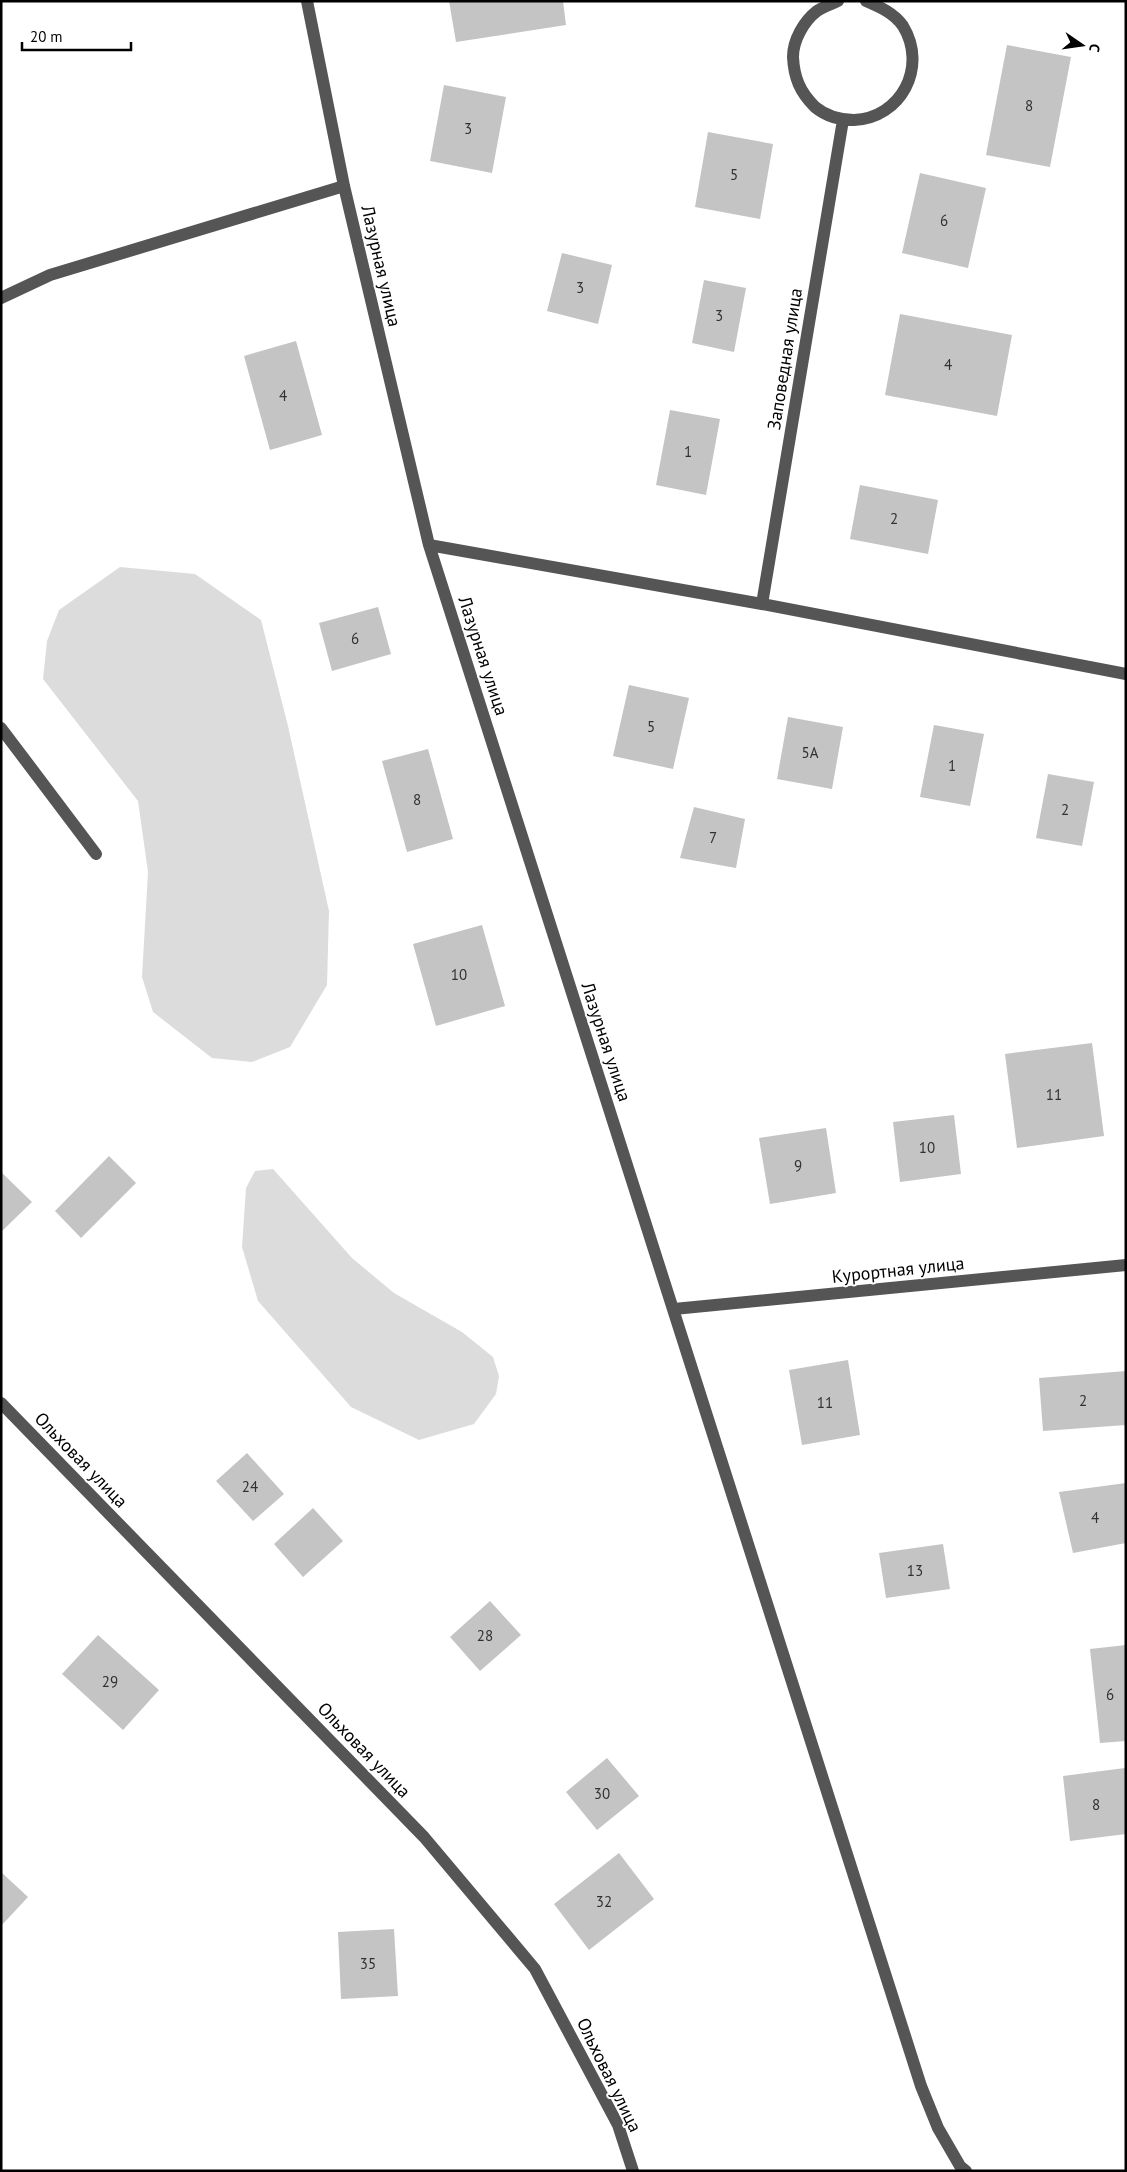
<svg xmlns="http://www.w3.org/2000/svg" width="1127" height="2172" font-family="'PT Sans',sans-serif">
	<rect width="100%" height="100%" fill="#fff"/>
	<path fill="#dcdcdc" d="M120,567l75,7 66,46 27,106 41,185 -2,74 -37,62 -38,15 -40,-4 -59,-46 -11,-35 6,-105 -10,-71 -95,-122 4,-38 12,-31z
		M273,1169l79,89 42,35 68,39 31,25 6,19 -3,18 -22,30 -55,16 -68,-33 -93,-106 -16,-54 4,-59 9,-17z"/>
	<path fill="#c4c4c4" d="M449,1h114l3,24 -110,17z
		M1007,45l64,12 -21,110 -64,-12z
		M444,85l62,12 -14,76 -62,-12z
		M708,132l65,12 -13,75 -65,-12z
		M920,173l66,15 -18,80 -66,-15z
		M562,253l50,12 -14,59 -51,-13z
		M704,280l42,8 -12,64 -42,-9z
		M900,314l112,21 -15,81 -112,-21z
		M296,341l26,94 -52,15 -26,-94z
		M670,410l50,9 -14,76 -50,-10z
		M860,485l78,15 -10,54 -78,-15z
		M378,607l13,47 -59,17 -13,-48z
		M629,685l60,13 -16,71 -60,-13z
		M788,717l55,10 -11,62 -55,-10z
		M934,725l50,9 -14,72 -50,-9z
		M428,749l25,90 -46,13 -25,-91z
		M1048,774l46,8 -12,64 -46,-8z
		M694,807l51,12 -9,49 -56,-10z
		M482,925l23,81 -69,20 -23,-82z
		M1092,1043l12,93 -87,12 -12,-94z
		M954,1115l7,59 -61,8 -7,-60z
		M826,1128l10,65 -66,11 -11,-66z
		M109,1156l27,27 -55,55 -26,-27z
		M1,1172l31,30 -31,30z
		M848,1360l12,75 -58,10 -13,-75z
		M1126,1371v54l-83,6 -4,-53z
		M247,1453l37,41 -31,27 -37,-40z
		M1126,1483v60l-53,10 -14,-61z
		M313,1508l30,33 -40,36 -29,-33z
		M943,1544l7,45 -64,9 -7,-45z
		M490,1601l31,34 -41,36 -30,-34z
		M98,1635l61,55 -36,40 -61,-56z
		M1126,1645v96l-26,2 -10,-94z
		M607,1758l32,38 -42,34 -31,-38z
		M1125,1768l1,66 -56,7 -7,-65z
		M619,1853l35,46 -65,51 -35,-46z
		M1,1872l27,25 -27,29z
		M394,1929l4,67 -57,3 -3,-67z"/>
	<g fill="none" stroke-linecap="round" stroke-linejoin="round">
		<path stroke="#555" stroke-width="12" d="M307,1l37,185 85,359 492,1541 17,42 22,38 6,5
			M838,1c-6,3 -15,6 -21,10 -13,10 -24,29 -24,46 1,21 7,35 22,50 11,9 25,13 39,13 47,-2 74,-53 49,-94 -9,-13 -23,-19 -37,-25
			M1,298l49,-23 294,-89
			M429,545l333,59 364,70
			M762,604l81,-484
			M1,728l95,126
			M674,1309l452,-44
			M1,1403l423,434 111,132 83,156 15,46"/>
	</g>
	<g text-anchor="middle" stroke-width="4" stroke-linejoin="round" paint-order="stroke">
		<g font-size="15" fill="#313131">
			<text x="1029" y="111">8</text>
			<text x="468" y="134">3</text>
			<text x="734" y="180">5</text>
			<text x="944" y="226">6</text>
			<text x="580" y="293">3</text>
			<text x="719" y="321">3</text>
			<text x="948" y="370">4</text>
			<text x="283" y="401">4</text>
			<text x="688" y="457">1</text>
			<text x="894" y="524">2</text>
			<text x="355" y="644">6</text>
			<text x="651" y="732">5</text>
			<text x="810" y="758">5А</text>
			<text x="952" y="771">1</text>
			<text x="417" y="805">8</text>
			<text x="1065" y="815">2</text>
			<text x="713" y="843">7</text>
			<text x="459" y="980">10</text>
			<text x="1054" y="1100">11</text>
			<text x="927" y="1153">10</text>
			<text x="798" y="1171">9</text>
			<text x="1083" y="1406">2</text>
			<text x="825" y="1408">11</text>
			<text x="250" y="1492">24</text>
			<text x="1095" y="1523">4</text>
			<text x="915" y="1576">13</text>
			<text x="485" y="1641">28</text>
			<text x="110" y="1687">29</text>
			<text x="1110" y="1700">6</text>
			<text x="602" y="1799">30</text>
			<text x="1096" y="1810">8</text>
			<text x="604" y="1907">32</text>
			<text x="368" y="1969">35</text>
		</g>
		<g font-size="18" fill="#000" stroke="#fff">
			<text transform="translate(381 266) rotate(77)" y="6">Лазурная улица</text>
			<text transform="translate(785 359) rotate(-81)" y="6">Заповедная улица</text>
			<text transform="translate(483 656) rotate(72)" y="6">Лазурная улица</text>
			<text transform="translate(606 1042) rotate(72)" y="6">Лазурная улица</text>
			<text transform="translate(898 1270) rotate(-6)" y="6">Курортная улица</text>
			<text transform="translate(81 1460) rotate(46)" y="6">Ольховая улица</text>
			<text transform="translate(364 1750) rotate(46)" y="6">Ольховая улица</text>
			<text transform="translate(609 2075) rotate(64)" y="6">Ольховая улица</text>
		</g>
	</g>
	<rect width="1127" height="2172" fill="none" stroke="#000000" stroke-width="5"/>
	<g transform="translate(1082 45) rotate(103)" stroke="#ffffff" stroke-width="4" paint-order="stroke">
	<path d="M0-4L9 19L0 12L-9 19Z" fill="#000000"/>
	<text y="-8" font-size="14" font-weight="bold" text-anchor="middle" fill="#000000">С</text>
	</g>
	<path d="M22 42v8h109v-8" fill="none" stroke="#000000" stroke-width="2.5"/>
	<text x="30" y="42" font-size="15" fill="#000000" stroke="#ffffff" stroke-width="4" paint-order="stroke">20 m</text>
</svg>
